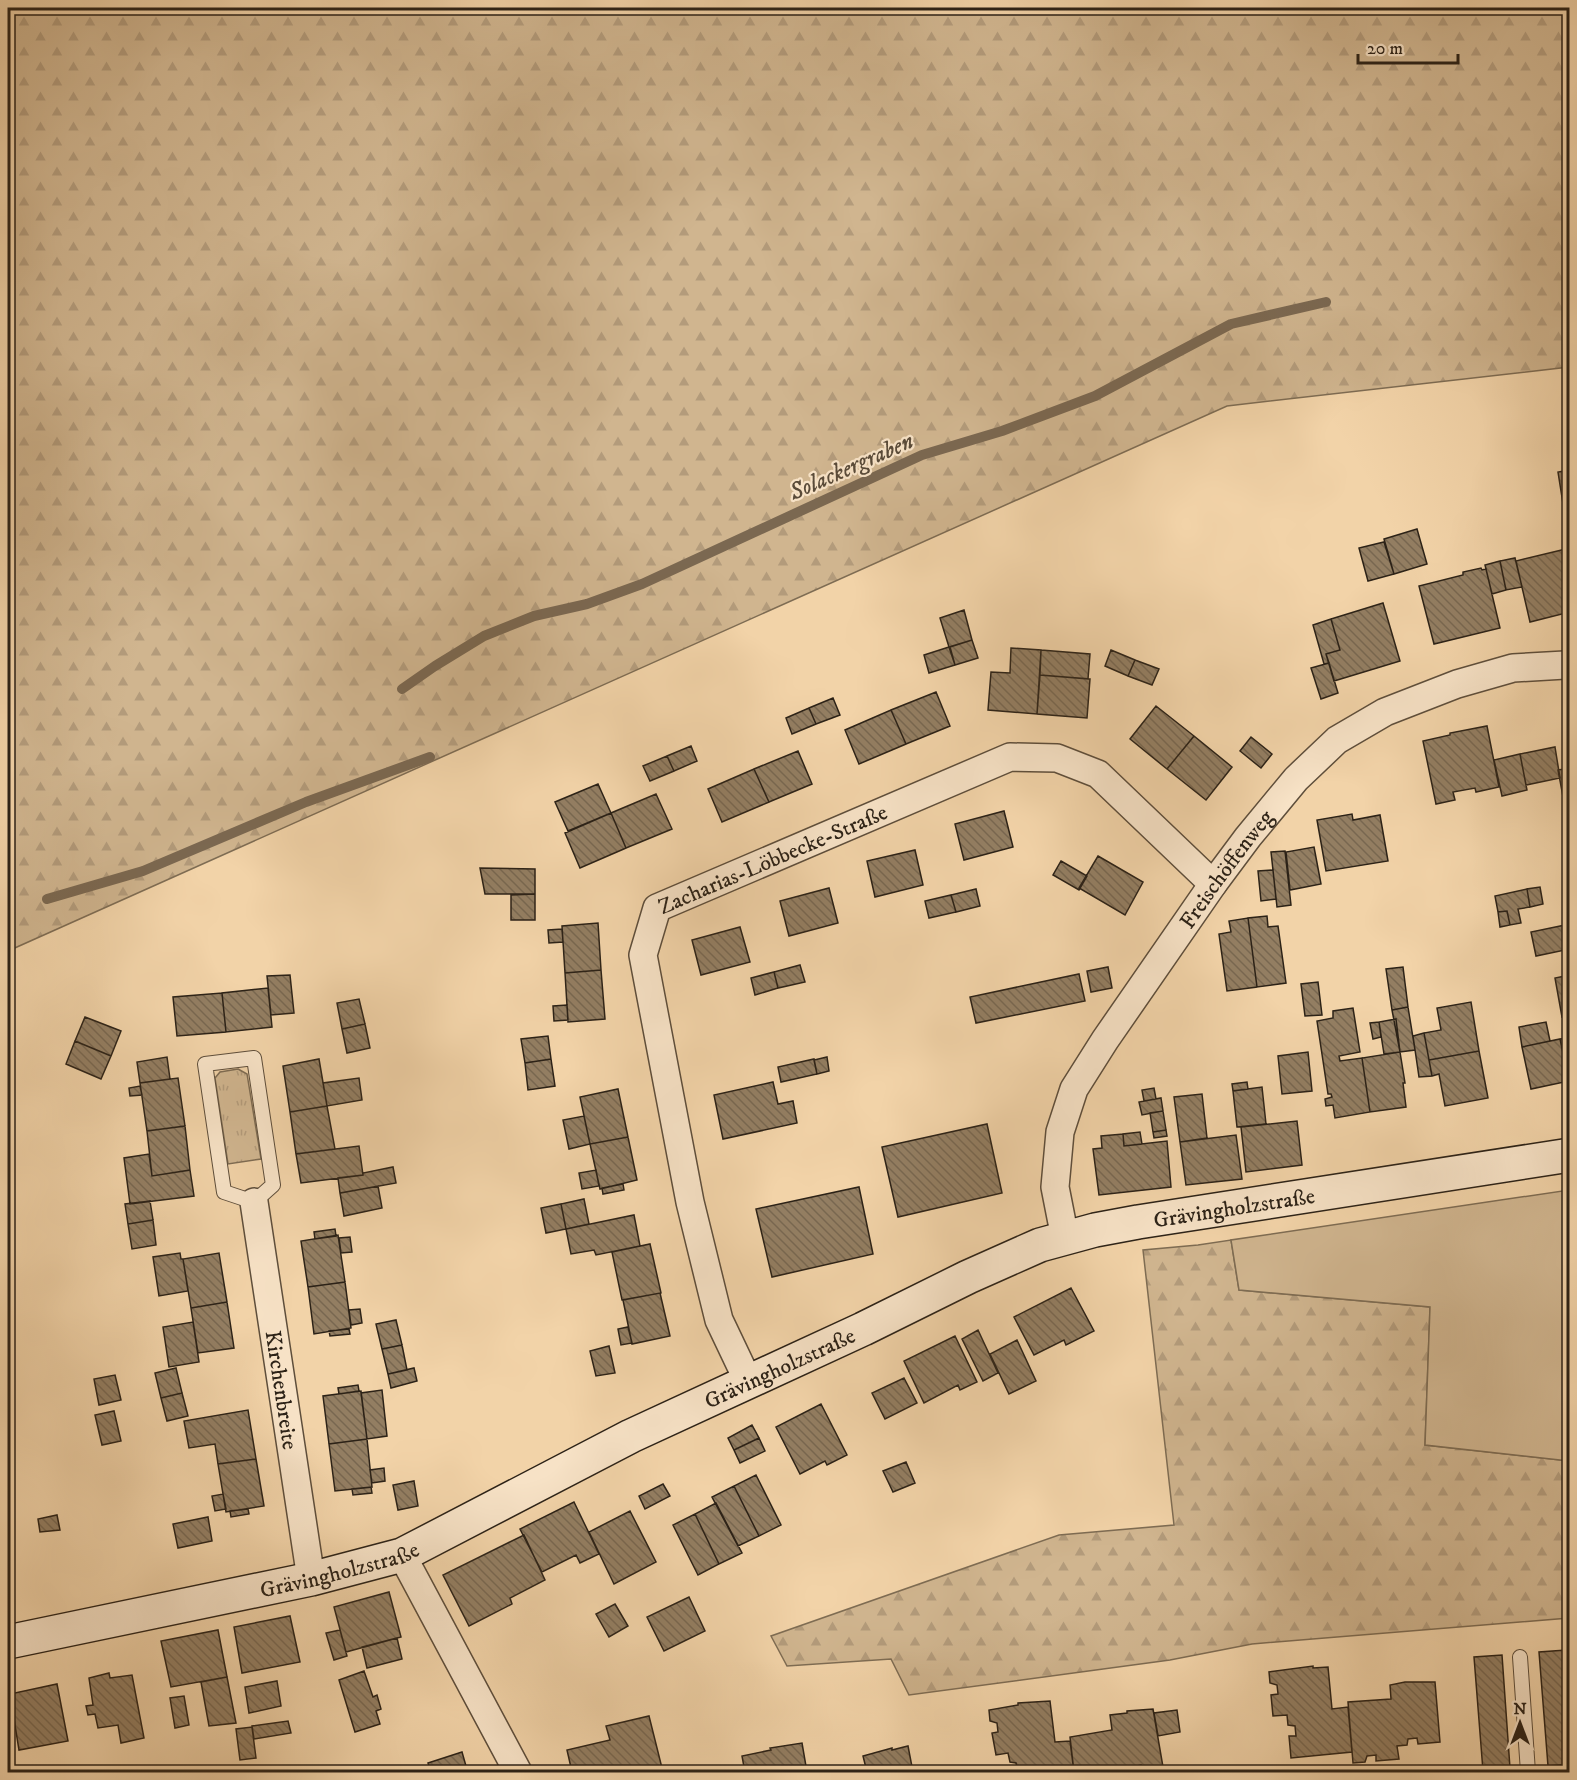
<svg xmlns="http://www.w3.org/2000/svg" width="1577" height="1780" font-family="'IM FELL DW Pica',serif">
	<defs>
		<pattern id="grass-tufts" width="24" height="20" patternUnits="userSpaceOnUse" patternTransform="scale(1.5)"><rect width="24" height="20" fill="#d0b58f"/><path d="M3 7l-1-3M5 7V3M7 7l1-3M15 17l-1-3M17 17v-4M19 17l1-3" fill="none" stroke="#b39b7b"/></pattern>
		<pattern id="forest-firs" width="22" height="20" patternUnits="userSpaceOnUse" patternTransform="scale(1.5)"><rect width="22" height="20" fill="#d0b58f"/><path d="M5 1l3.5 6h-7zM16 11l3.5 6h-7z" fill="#b39b7b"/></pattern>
		<pattern id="building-back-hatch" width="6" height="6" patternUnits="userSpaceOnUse" patternTransform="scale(1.5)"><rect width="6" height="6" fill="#937e62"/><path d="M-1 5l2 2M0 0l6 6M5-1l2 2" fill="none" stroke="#786750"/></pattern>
	</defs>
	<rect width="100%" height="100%" fill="#f2d3a8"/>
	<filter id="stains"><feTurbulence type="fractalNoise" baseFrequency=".00333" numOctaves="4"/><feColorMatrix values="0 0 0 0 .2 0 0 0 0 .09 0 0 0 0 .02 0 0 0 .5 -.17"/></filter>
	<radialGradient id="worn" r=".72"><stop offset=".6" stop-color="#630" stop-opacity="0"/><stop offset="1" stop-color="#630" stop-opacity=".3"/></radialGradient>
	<path fill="url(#grass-tufts)" stroke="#7e6c53" stroke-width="1.5" d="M238,1069l9,5 14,85 -33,5 -13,-86 5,-6z"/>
	<path fill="url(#forest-firs)" stroke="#7e6c53" stroke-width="1.5" d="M8,8h1561v359l-342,39 -1219,545z
		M1231,1240l8,50 191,17 -5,138 144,16v157l-317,26 -82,16 -261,35 -18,-36 -104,7 -16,-30 288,-101 115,-10 -31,-275 55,-5z"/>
	<path fill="#d0b58f" stroke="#7e6c53" stroke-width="1.5" d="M1569,1190v271l-144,-16 5,-138 -191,-17 -8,-50z"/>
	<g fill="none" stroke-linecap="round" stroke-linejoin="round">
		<path stroke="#7b6851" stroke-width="10" d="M402,689l33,-23 49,-30 50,-20 53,-12 55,-20 280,-129 80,-24 93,-35 136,-72 95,-22
			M47,899l96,-28 163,-69 124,-45"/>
	</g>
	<path fill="url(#building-back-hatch)" stroke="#2c2217" stroke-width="1.5" d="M1570,470v40h-6l-6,-38z
		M1417,529l10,35 -33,10 -10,-35z
		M1384,542l10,32 -26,7 -9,-33z
		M1570,548v64l-40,10 -14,-61z
		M1515,558l7,29 -16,3 -6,-29z
		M1500,561l6,29 -14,4 -7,-29z
		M1481,568l1,2 4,-1 14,59 -66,16 -15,-58 44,-11v-3z
		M1383,603l17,58 -66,20 -8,-27 14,-4 -9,-31z
		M964,610l8,30 -23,7 -9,-29z
		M1331,619l9,31 -14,4 3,9 -5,1 -11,-39z
		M972,640l6,18 -23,7 -5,-18z
		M949,647l6,18 -26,8 -5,-18z
		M1011,648l30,2 -4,64 -49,-4 3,-38 19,1z
		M1041,650l49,4 -2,25 -48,-4z
		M1111,650l24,10 -7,16 -23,-10z
		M1135,660l24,9 -7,16 -24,-9z
		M1329,663l9,30 -17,6 -10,-31z
		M1040,675l50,4 -3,39 -50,-4z
		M936,692l14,34 -44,18 -15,-34z
		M833,698l7,17 -24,9 -7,-16z
		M1156,706l38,30 -27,33 -37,-30z
		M809,708l7,16 -24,10 -6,-16z
		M891,710l15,34 -47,20 -14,-34z
		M1487,726l12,61 -23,5 -1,-4 -22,4 2,8 -19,4 -13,-63 27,-6v-2z
		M1194,736l38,31 -26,33 -39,-31z
		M1251,737l21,17 -11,14 -21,-17z
		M691,746l6,15 -23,10 -7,-15z
		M1555,747l5,31 -34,7 -6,-31z
		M798,751l14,33 -43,18 -15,-33z
		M1520,754l7,36 -25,6 -8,-36z
		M667,756l7,15 -24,10 -7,-15z
		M1570,768v50h-3l-9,-48z
		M754,769l15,33 -47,20 -14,-33z
		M598,784l13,29 -43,18 -13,-29z
		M656,794l16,35 -46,19 -15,-35z
		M1004,811l9,36 -49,13 -9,-36z
		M611,813l15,35 -46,20 -15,-35z
		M1352,814l1,6 27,-5 8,46 -62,10 -9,-51z
		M1314,847l7,37 -31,6 -4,-38z
		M915,850l8,35 -48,12 -8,-36z
		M1285,851l6,54 -14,2 -6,-55z
		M1098,856l45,26 -18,33 -46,-27z
		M1061,861l26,15 -8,14 -26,-15z
		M480,868l55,1v25h-50z
		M1273,870l3,29 -15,2 -3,-30z
		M1540,887l3,17 -13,3 -3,-18z
		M829,888l9,35 -49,13 -9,-35z
		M976,889l4,17 -24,6 -5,-17z
		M1527,889l3,18 -12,2 3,14 -11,2 -3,-14 -9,1 -3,-16z
		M535,894v26h-24v-25z
		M951,895l5,17 -27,6 -4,-17z
		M1507,911l3,14 -10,2 -2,-15z
		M1267,916l1,11 10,-1 8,57 -29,4 -9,-69z
		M1248,918l9,69 -30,4 -8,-57 12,-2 -2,-11z
		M598,923l3,47 -36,3 -3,-47z
		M1570,924v25l-34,7 -5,-24z
		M740,927l10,35 -49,13 -9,-35z
		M562,929l1,13 -14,1 -1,-13z
		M800,965l5,17 -27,6 -4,-16z
		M1108,967l4,21 -21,4 -4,-21z
		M1403,967l5,40 -16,3 -6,-41z
		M601,970l4,49 -37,3 -3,-49z
		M774,972l4,16 -23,7 -4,-17z
		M1079,974l6,27 -109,22 -6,-26z
		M290,975l4,38 -23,2 -4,-39z
		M1570,975v40l-8,2 -7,-39z
		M1318,982l4,33 -17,1 -4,-32z
		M268,988l4,39 -46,5 -4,-39z
		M222,993l4,39 -49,4 -4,-39z
		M359,999l6,25 -23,5 -5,-26z
		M1471,1002l8,49 -50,9 -5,-27 17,-3 -4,-22z
		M567,1005l1,15 -14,1 -1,-15z
		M1408,1007l7,43 -15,2 -8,-42z
		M1353,1008l7,44 -21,4 1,5 22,-3 8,54 -35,6 -2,-13 -7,1 -1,-7 7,-2 -1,-3h-3l-11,-73 16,-3v-7z
		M85,1017l36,14 -10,25 -36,-15z
		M1396,1019l4,33 -16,2 -5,-32z
		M1379,1022l2,15 -8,2 -3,-16z
		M1546,1022l4,19 -28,6 -3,-20z
		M365,1024l5,24 -23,5 -5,-24z
		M1424,1033l8,43 -13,1 -6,-41z
		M548,1036l3,23 -26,4 -4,-24z
		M1566,1038l4,17 -6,1 -4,-17z
		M1560,1039l9,42 -38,8 -9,-42z
		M75,1041l36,15 -10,23 -35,-15z
		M1479,1051l9,47 -43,8 -6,-32 -7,2 -3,-16z
		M1308,1052l4,39 -30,3 -4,-38z
		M1400,1052l5,31h-2l3,24 -36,5 -8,-54z
		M167,1057l3,22 -30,4 -3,-21z
		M827,1057l2,14 -12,3 -3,-14z
		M319,1059l8,47 -37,6 -7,-46z
		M551,1059l4,27 -27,4 -3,-27z
		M814,1059l3,15 -36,8 -3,-15z
		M178,1078l7,48 -38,5 -7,-48z
		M359,1078l3,22 -35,6 -4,-23z
		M773,1082l5,22 15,-3 4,22 -74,16 -9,-44z
		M1247,1082l1,7 -15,2 -1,-7z
		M140,1086l2,9 -12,1 -1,-8z
		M1262,1087l4,37 -29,3 -4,-36z
		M1154,1088l2,11 -12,2 -2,-11z
		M618,1089l10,48 -38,7 -10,-47z
		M1202,1094l5,44 -27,4 -6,-45z
		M1161,1098l2,13 -21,4 -3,-13z
		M327,1106l8,43 -39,5 -6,-42z
		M1163,1111l3,19 -13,2 -3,-19z
		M584,1116l6,28 -21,5 -6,-29z
		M1297,1121l5,44 -56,7 -5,-45z
		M987,1124l15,69 -104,24 -16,-70z
		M185,1126l5,44 -38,6 -5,-45z
		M1166,1130l1,6 -13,2 -1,-6z
		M1140,1132l2,12 -18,2 -1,-12z
		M1123,1134l1,12 43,-5 4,46 -72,8 -6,-46 9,-1 -1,-12z
		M1236,1135l6,44 -56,6 -6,-43z
		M628,1137l9,43 -37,9 -10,-45z
		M359,1146l4,29 -62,8 -5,-29z
		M149,1154l3,22 38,-6 4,26 -64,8 -6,-46z
		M393,1167l3,16 -56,10 -2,-15 25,-3v-2z
		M596,1170l3,16 -17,3 -3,-16z
		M623,1184l1,6 -21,4 -1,-6z
		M378,1186l4,22 -38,8 -4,-23z
		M859,1187l14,67 -101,23 -16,-68z
		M584,1199l5,25 -23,5 -5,-25z
		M150,1201l3,19 -25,4 -3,-20z
		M561,1204l5,25 -20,4 -5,-25z
		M634,1215l6,31 -44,9 -2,-5 -23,4 -5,-25z
		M153,1220l3,25 -24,4 -4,-25z
		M335,1229l1,7 -21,3 -1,-7z
		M338,1235l7,47 -37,5 -7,-46z
		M350,1237l2,15 -11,1 -2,-15z
		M650,1244l11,49 -39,7 -10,-48z
		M180,1253l1,6h2l5,32 -29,5 -6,-39z
		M219,1253l8,49 -36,6 -8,-49z
		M345,1282l6,46 -37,6 -6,-47z
		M1071,1288l23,43 -28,14 -2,-5 -30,15 -20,-38z
		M660,1293l10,43 -38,8 -9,-44z
		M227,1302l7,46 -36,5 -7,-45z
		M360,1309l2,14 -11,2 -2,-15z
		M396,1320l6,25 -20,4 -6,-25z
		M193,1322l6,40 -30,5 -6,-40z
		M628,1327l4,16 -11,2 -3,-16z
		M349,1329l1,5 -20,2 -1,-5z
		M978,1330l20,43 -15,8 -21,-42z
		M955,1336l22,46 -17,8 -2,-5 -34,18 -20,-42z
		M1017,1340l19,41 -27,13 -19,-40z
		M402,1345l5,25 -19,4 -6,-25z
		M609,1346l6,27 -19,3 -6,-25z
		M176,1368l6,25 -21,5 -6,-25z
		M414,1368l3,13 -26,7 -3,-14z
		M115,1375l6,25 -22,5 -5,-26z
		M904,1378l13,25 -32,16 -13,-26z
		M358,1385l1,6 -20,3 -1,-6z
		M382,1390l5,46 -20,3 -6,-46z
		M361,1391l6,48 -38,5 -6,-48z
		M182,1393l6,23 -21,5 -6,-23z
		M821,1404l26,51 -20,10 -2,-4 -25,13 -24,-47z
		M248,1410l8,49 -38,5 -3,-20 -26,4 -5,-27z
		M114,1411l7,30 -19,4 -7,-30z
		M752,1425l7,13 -25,12 -6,-12z
		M759,1438l6,13 -25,12 -6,-13z
		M367,1439l5,48 -37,4 -6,-47z
		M256,1459l8,47 -38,6 -8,-48z
		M906,1462l9,21 -22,9 -10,-21z
		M384,1468l1,13 -13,2 -2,-13z
		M756,1475l25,50 -22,11 -25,-50z
		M414,1481l4,25 -20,4 -5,-25z
		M663,1484l7,12 -25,13 -6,-13z
		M734,1486l25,50 -21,10 -26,-49z
		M371,1487l1,6 -19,2 -1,-6z
		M223,1494l3,15 -11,2 -3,-15z
		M574,1502l25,52 -19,9 -4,-8 -34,17 -22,-43z
		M716,1503l26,50 -23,11 -24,-50z
		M248,1509l1,5 -18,3 -1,-6z
		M630,1511l26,51 -42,22 -25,-52z
		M695,1514l24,50 -21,11 -25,-50z
		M57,1515l3,15 -20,2 -2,-13z
		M208,1517l4,24 -34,7 -5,-24z
		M524,1535l21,45 -35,18 2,6 -43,22 -26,-51z
		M389,1592l12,45 -55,15 -12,-45z
		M689,1597l16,34 -41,20 -17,-34z
		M615,1604l13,22 -19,11 -13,-23z
		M290,1616l10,46 -58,11 -8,-46z
		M218,1630l9,47 -56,10 -10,-46z
		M340,1630l7,26 -13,4 -8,-27z
		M397,1638l5,21 -35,9 -5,-21z
		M1566,1650l4,40v74l-22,2 -9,-114z
		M1502,1655l8,113 -27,3 -9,-114z
		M1313,1666v2l15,-1 4,42 16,-2 4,45 -61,6 -2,-22h7l-1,-10 -7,-1 -1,-10 -14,1 -2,-21 7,-1 -1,-9 -7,-2 -1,-11z
		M364,1671l9,26 4,-2 4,14 -5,2 4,13 -25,8 -16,-52z
		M109,1673l1,5 22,-3 12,63 -23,5 -3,-18 -20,3 -3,-14 -7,1 -2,-9 7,-1 -4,-27z
		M227,1677l9,46 -27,3 -8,-44z
		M277,1681l4,25 -32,7 -4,-26z
		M1405,1682h30l5,60 -22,2 -1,-6 -9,1 -1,6 -10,1 2,13 -23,2v-6l-9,1 -2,6 -12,1 -5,-61 43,-3 -1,-14z
		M57,1684l11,57 -49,9 -9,-56z
		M184,1696l5,29 -14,3 -5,-30z
		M1050,1701l5,41 15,-1 4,31h-60h4l-2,-9 -6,-1 -2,-9 -12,2 -4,-22 6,-1 -1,-9 -7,-2 -1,-11 29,-5v-2z
		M1153,1709l10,58 -21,4 -1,-6 -8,2 -3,5h-56l-4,-35 42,-7 -2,-15 17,-2v-2z
		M1177,1710l3,22 -22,4 -4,-23z
		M649,1716l14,56h-91l-5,-22 43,-10 -4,-14z
		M288,1721l3,12 -37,6 -2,-13z
		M252,1727l4,31 -16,2 -4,-31z
		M802,1743l5,29h-55l-1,-5h-7l-2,-11 29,-6 -1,-2z
		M908,1746l5,26h-65l18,-4 -3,-12 29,-8v2z
		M462,1752l4,14 -19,6h-16l-3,-9z"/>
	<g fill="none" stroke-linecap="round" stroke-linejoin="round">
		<defs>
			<path id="service" d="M254,1058l19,127 -19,17 -30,-10 -19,-128z
				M1520,1657l8,115"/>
			<g id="minor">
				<path id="s1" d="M254,1202l57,377"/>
				<path id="s2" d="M1065,1238l-10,-51 5,-55 14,-43 31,-49 108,-156 35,-47 48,-58 41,-39 48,-28 72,-28 56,-16 52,-3 5,1"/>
				<path id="s3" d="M748,1381l-29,-61 -29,-118 -20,-105 -27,-142 14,-47 353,-151 47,1 41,16 115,110"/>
				<path d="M402,1555l116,217"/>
			</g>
			<g id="secondary">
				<path id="s4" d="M8,1642l303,-63 91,-24 229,-119 232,-107 105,-52 72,-32 55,-15 43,-8 432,-67"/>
			</g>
		</defs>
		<use href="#service" stroke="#5e4e3b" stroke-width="16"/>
		<use href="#minor" stroke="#5e4e3b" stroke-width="30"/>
		<use href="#secondary" stroke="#2c2217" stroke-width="36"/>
		<use href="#service" stroke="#f7e2c6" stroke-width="14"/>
		<use href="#minor" stroke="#f7e2c6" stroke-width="27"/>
		<use href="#secondary" stroke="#f7e2c6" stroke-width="33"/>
	</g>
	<g text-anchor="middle" stroke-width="4.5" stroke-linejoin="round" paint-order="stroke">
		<g font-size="22" fill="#2c2217" stroke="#f7e2c6">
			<text dy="8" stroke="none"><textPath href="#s3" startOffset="615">Zacharias-Löbbecke-Straße</textPath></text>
			<text dy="8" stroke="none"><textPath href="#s2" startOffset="420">Freischöffenweg</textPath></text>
			<text dy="8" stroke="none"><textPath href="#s4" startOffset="1311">Grävingholzstraße</textPath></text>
			<text dy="8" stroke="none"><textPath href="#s4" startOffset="825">Grävingholzstraße</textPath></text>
			<text dy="8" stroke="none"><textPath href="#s1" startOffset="190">Kirchenbreite</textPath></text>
			<text dy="8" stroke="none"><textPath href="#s4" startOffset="339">Grävingholzstraße</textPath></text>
		</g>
		<g font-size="24" font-style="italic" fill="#5a4b39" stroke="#f7e2c6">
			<text transform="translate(851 466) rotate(-24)" y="8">Solackergraben</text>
		</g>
	</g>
	<rect width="1577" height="1780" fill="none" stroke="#f2d3a8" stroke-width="30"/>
	<rect x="9" y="9" width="1559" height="1762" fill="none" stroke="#2c2217" stroke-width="3"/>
	<rect x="15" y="15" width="1547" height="1750" fill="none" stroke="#2c2217" stroke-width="1.5"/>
	<g transform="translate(1520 1723)" stroke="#f7e2c6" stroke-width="4.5" paint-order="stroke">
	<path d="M0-4.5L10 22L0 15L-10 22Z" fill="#2c2217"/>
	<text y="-9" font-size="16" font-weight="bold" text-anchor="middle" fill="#2c2217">N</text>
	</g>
	<path d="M1358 54v9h100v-9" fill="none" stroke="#2c2217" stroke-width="3"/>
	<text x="1367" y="54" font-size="18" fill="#2c2217" stroke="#f7e2c6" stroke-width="4.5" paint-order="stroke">20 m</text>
	<rect width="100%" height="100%" filter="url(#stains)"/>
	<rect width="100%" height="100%" fill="url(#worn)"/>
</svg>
